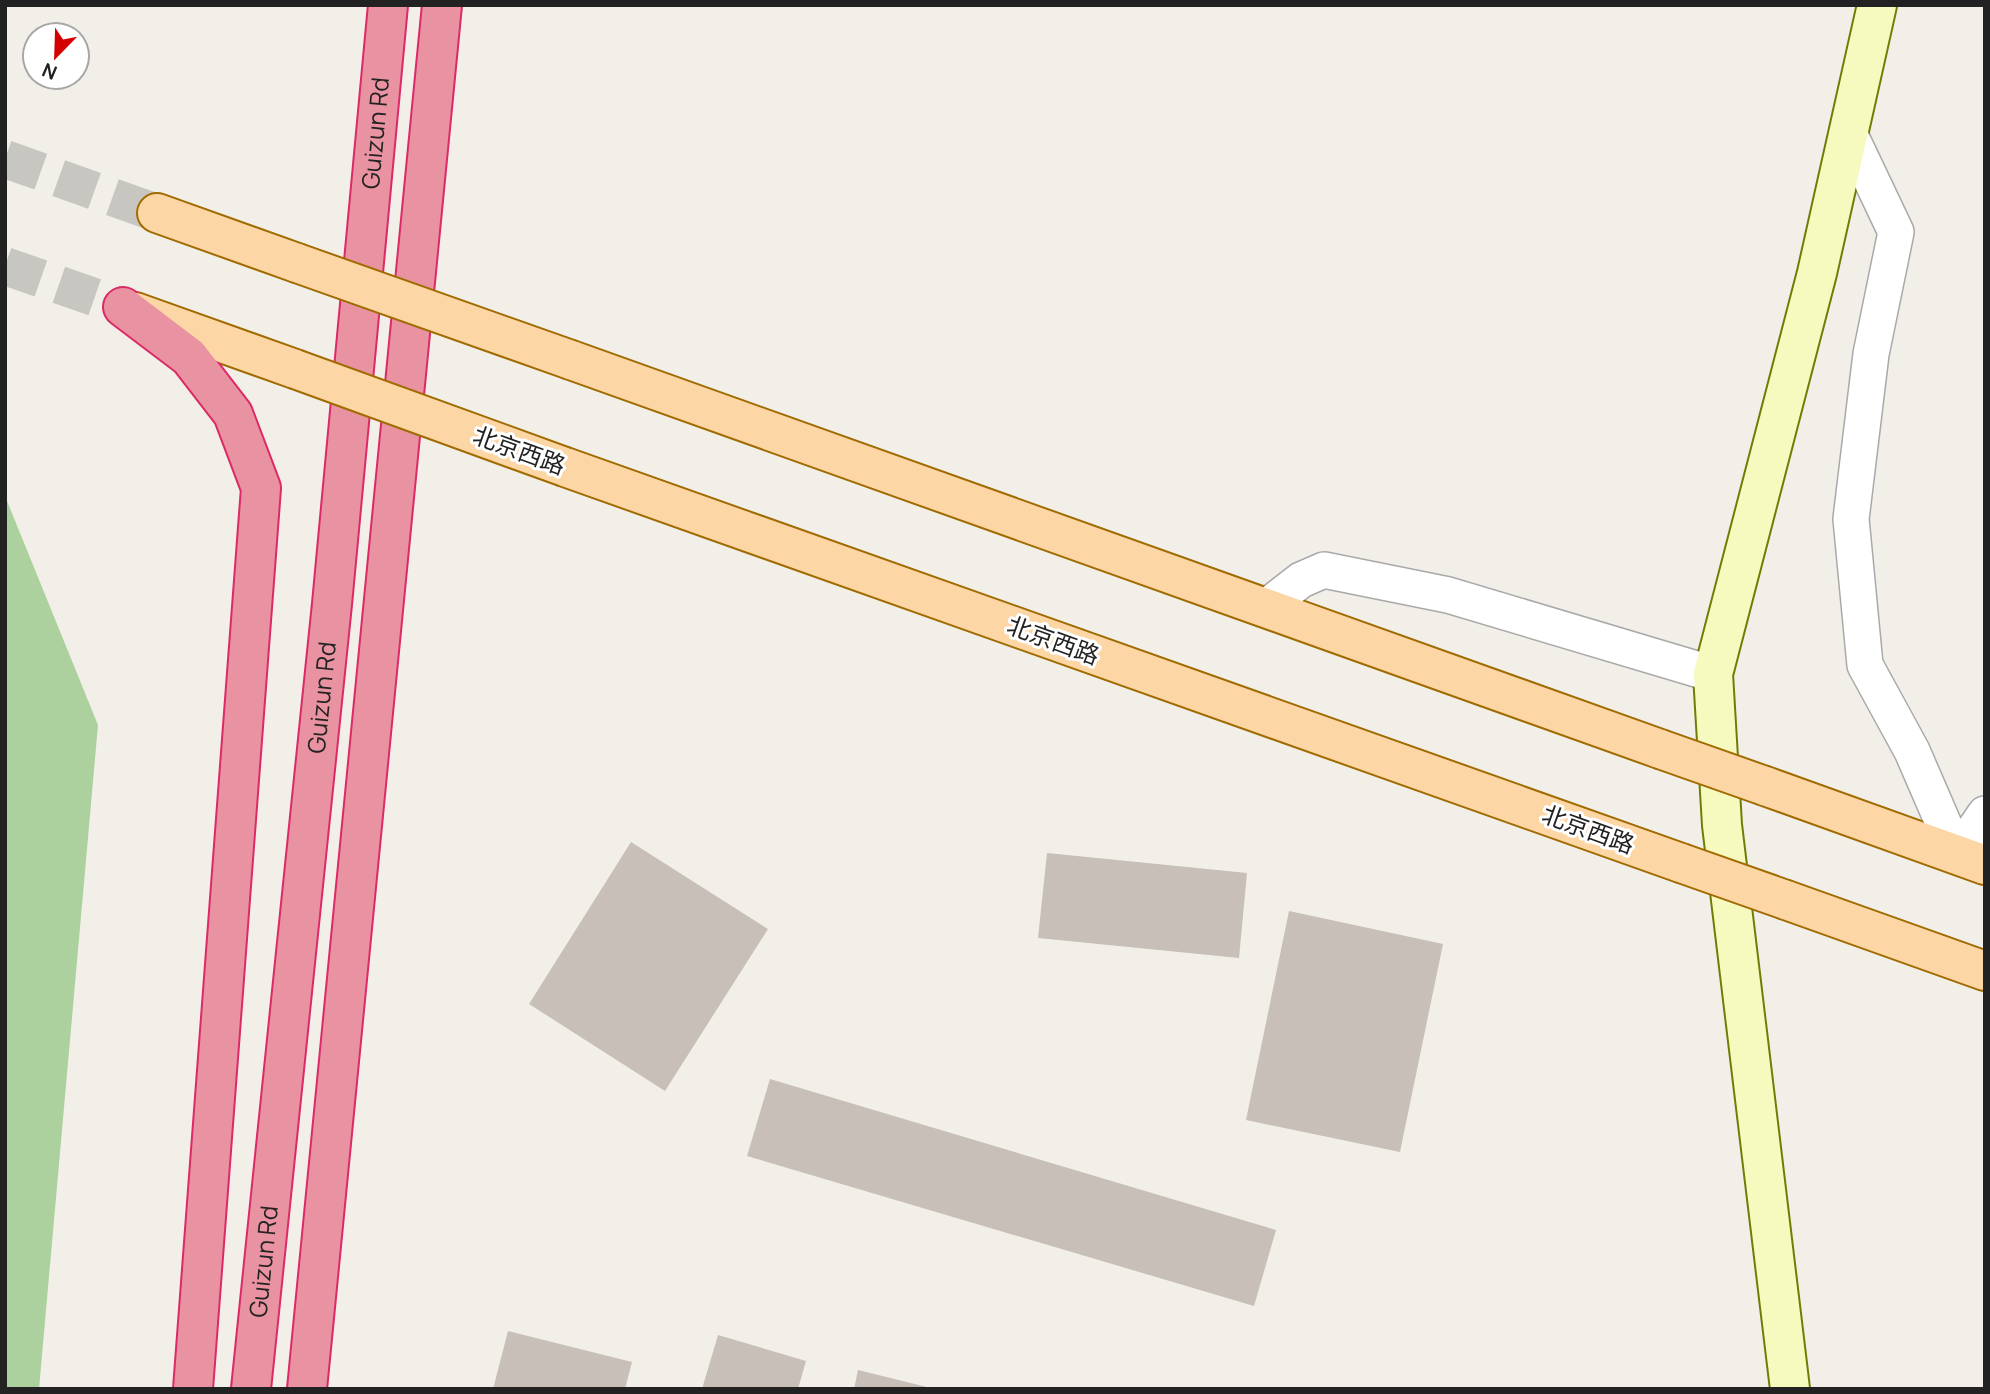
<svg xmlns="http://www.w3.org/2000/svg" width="1990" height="1394" font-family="Manrope,'Noto Sans SC',sans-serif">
	<rect width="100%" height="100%" fill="#f2efe9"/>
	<path fill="#add19e" d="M5,496l93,229 -59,664h-34z"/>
	<path fill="#c7bfb8" d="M631,842l137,87 -103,162 -136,-87z
		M1047,853l200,20 -8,85 -201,-20z
		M1289,911l154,33 -43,208 -154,-32z
		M770,1079l506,151 -22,76 -507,-150z
		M508,1331l124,31 -7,27h-132z
		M718,1335l88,26 -8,28h-96z
		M858,1370l73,18v1h-77z"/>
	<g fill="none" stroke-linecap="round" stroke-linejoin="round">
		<path stroke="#c8c6c1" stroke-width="38" stroke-dasharray="38 19" stroke-linecap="butt" d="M5,159l152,54
			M5,266l118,41"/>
		<defs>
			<path id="street" d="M1849,133l47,99 -25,122 -20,165 14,146 47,86 45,104
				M1265,608l36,-28 23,-10 124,25 265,79
				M1957,855l28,-41"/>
			<path id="secondary" d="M1790,1389l-68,-564 -9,-151 104,-401 60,-268"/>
			<path id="primary" d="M157,213l140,50
				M135,312l160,57
				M571,360l1089,389
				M565,467l1116,396
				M1765,786l220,79
				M1786,900l199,71"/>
			<g id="highway">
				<path d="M123,307l66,50 44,57 28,74 -68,901"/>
				<path id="s1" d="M251,1389l81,-785 56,-599"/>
				<path d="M307,1389l135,-1384"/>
			</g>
		</defs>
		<use href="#street" stroke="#a9a9a9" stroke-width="38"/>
		<use href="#secondary" stroke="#707d05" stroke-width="42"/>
		<use href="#primary" stroke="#a06b00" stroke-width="42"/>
		<use href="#highway" stroke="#dc2a67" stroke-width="42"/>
		<use href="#street" stroke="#fff" stroke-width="35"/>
		<use href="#secondary" stroke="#f7fabf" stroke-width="38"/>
		<use href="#primary" stroke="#fcd6a4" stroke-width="38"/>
		<use href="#highway" stroke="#e892a2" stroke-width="38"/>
		<defs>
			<path id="primary-bridge" d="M297,263l274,97
				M295,369l270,98
				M1660,749l105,37
				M1681,863l105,37"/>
		</defs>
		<use href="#primary-bridge" stroke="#a06b00" stroke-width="42" stroke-linecap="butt"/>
		<use href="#primary-bridge" stroke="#fcd6a4" stroke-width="38"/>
	</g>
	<g text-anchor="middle" stroke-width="6" stroke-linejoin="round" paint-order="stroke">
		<g font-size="24" fill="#222" stroke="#fff">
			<text dy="8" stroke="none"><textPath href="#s1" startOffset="1262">Guizun Rd</textPath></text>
			<text transform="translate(519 451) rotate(20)" y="8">北京西路</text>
			<text transform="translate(1053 641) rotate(20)" y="8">北京西路</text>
			<text dy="8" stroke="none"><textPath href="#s1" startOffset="695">Guizun Rd</textPath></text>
			<text transform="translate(1588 830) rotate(20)" y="8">北京西路</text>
			<text dy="8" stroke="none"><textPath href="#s1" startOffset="128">Guizun Rd</textPath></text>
		</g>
	</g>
	<rect width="1990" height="1394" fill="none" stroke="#222222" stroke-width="14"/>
	<g transform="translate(56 56) rotate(203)"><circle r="33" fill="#ffffff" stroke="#a7a7a7" stroke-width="2"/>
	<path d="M0-5L12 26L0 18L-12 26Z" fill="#d40000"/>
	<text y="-10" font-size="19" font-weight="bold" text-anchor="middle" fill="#222222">N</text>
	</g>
</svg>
